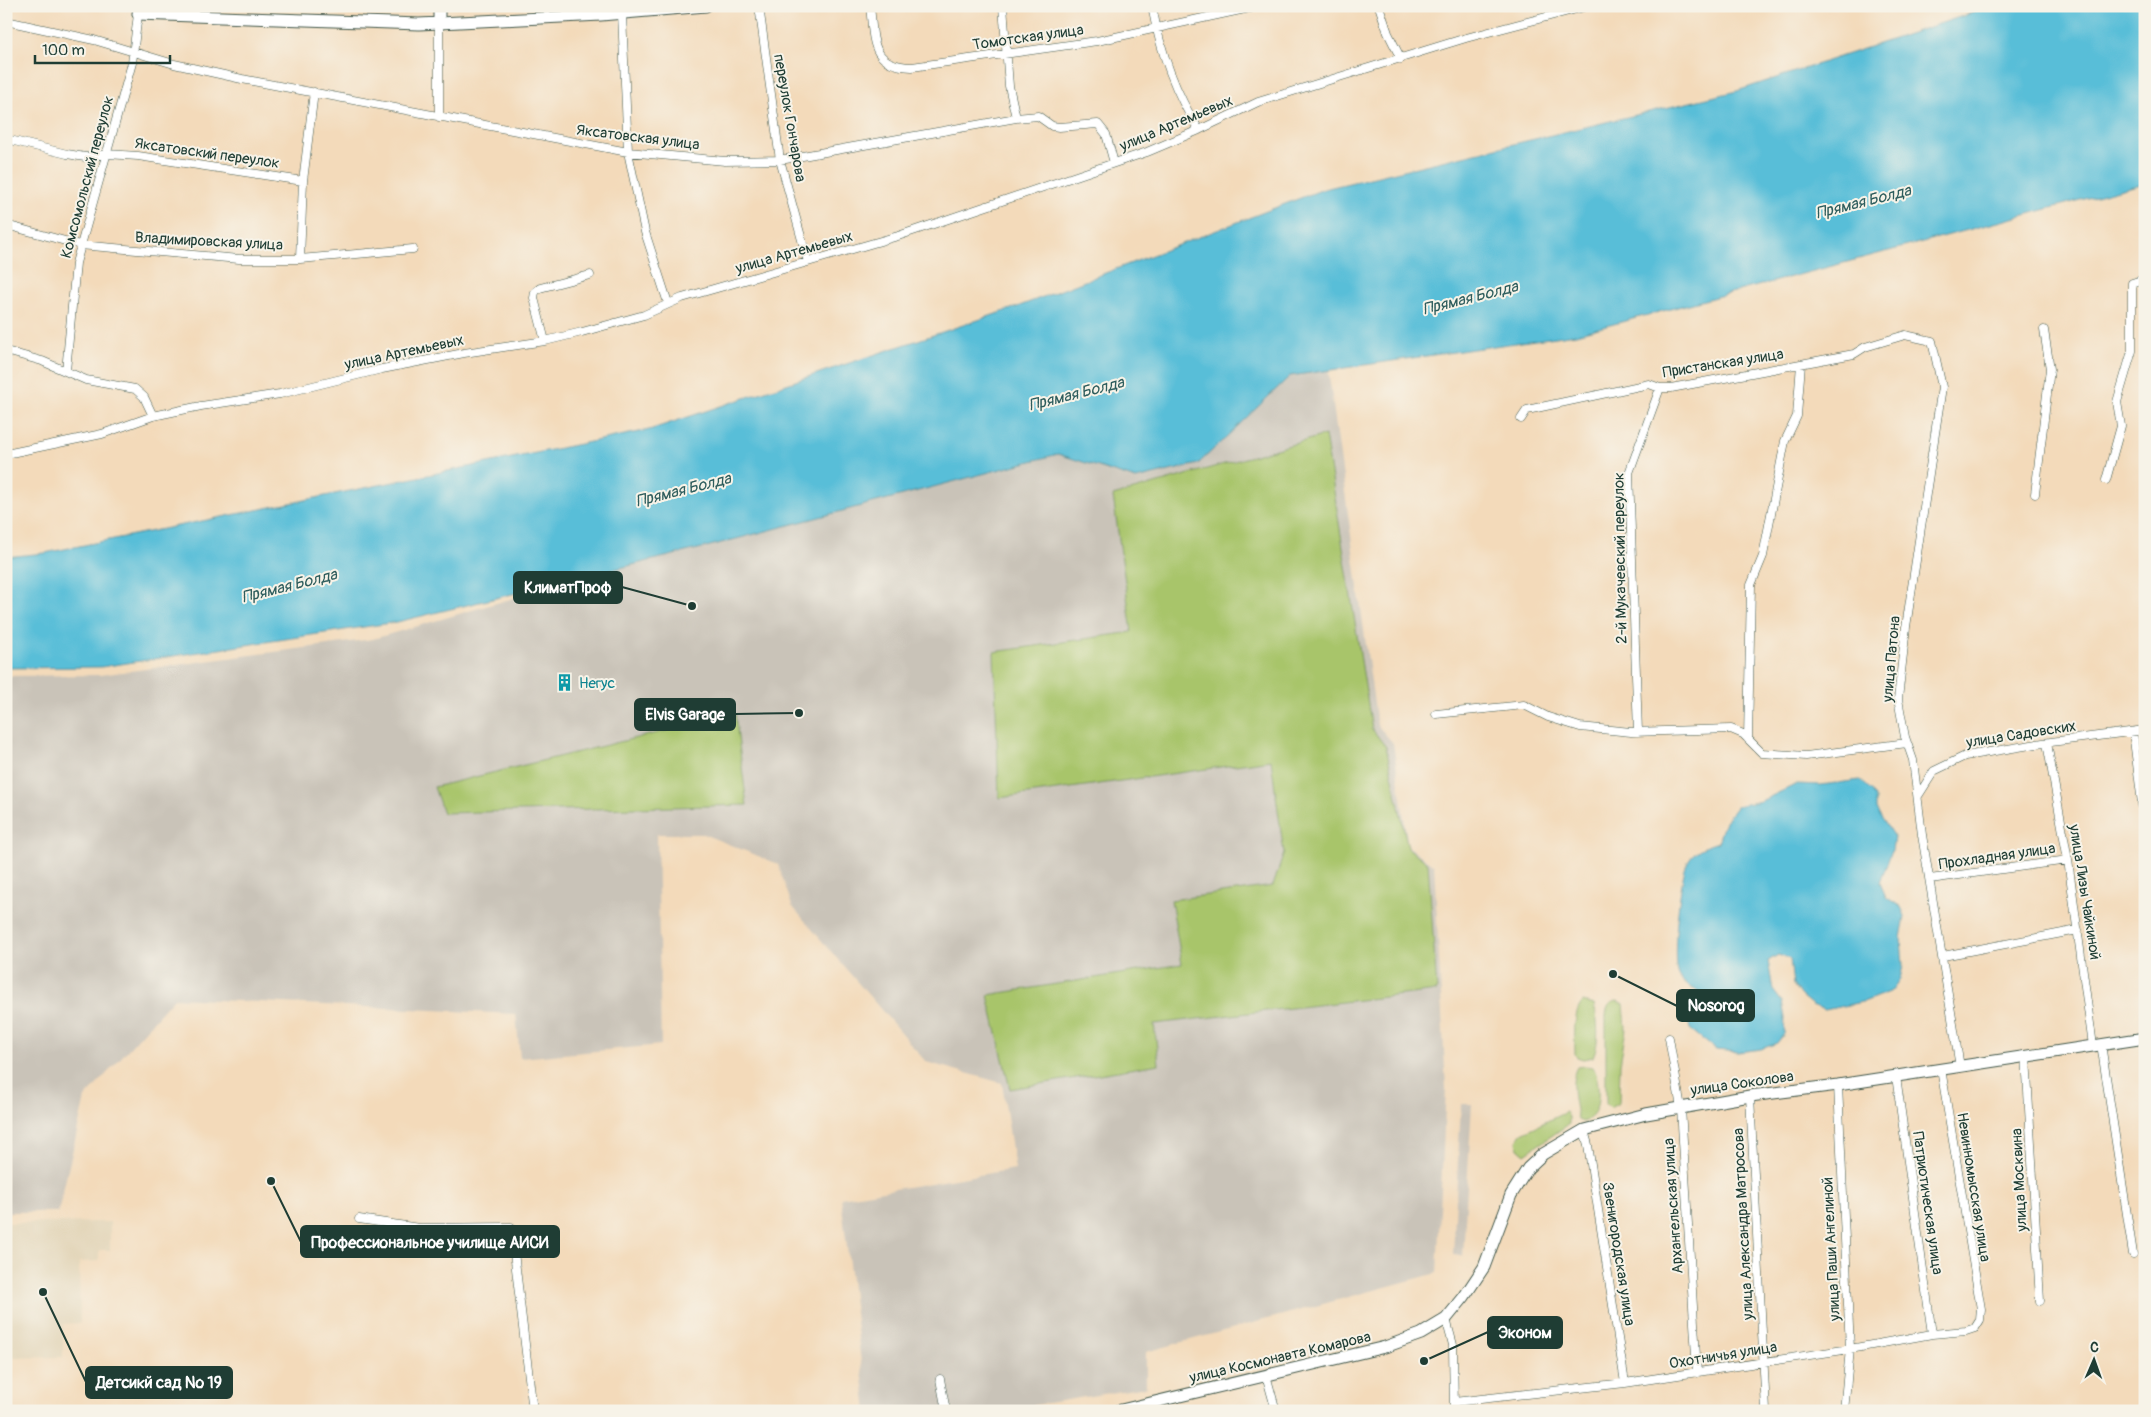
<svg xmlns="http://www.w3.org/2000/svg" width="2151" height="1417" font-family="Pangolin,sans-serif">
	<rect width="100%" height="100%" fill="#f7f3e8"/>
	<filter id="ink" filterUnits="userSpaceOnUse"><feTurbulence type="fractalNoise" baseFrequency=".02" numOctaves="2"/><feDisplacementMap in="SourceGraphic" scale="10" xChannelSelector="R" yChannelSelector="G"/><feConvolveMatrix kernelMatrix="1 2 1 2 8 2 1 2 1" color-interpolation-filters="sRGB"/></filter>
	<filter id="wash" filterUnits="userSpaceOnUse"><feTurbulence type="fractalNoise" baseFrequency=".0096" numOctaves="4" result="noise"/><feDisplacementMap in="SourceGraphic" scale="20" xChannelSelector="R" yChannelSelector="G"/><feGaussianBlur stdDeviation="1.12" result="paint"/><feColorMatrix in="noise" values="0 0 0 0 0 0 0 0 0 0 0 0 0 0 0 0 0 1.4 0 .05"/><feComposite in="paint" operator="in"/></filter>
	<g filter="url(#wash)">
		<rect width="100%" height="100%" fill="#f3daba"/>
		<path fill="#e1d3b5" d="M110,1222v28h-11v11l-20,1 1,61 -17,1v33l-57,1v-135z"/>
		<path fill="#c9c3b8" d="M1327,361l50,364 16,18 15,103 26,19 12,223 -9,185 -291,79v35l-147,24h-132l-26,-213 174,-29 -13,-86 -76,-21 -134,-156 -14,-42 -75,-30h-46l4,211 -141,13 -4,-44 -342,-16 -89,100 -27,114h-52v-536l94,-1 273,-36z
			M1461,1104h11l-9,152 -10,-1z"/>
		<path fill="#a8c56b" stroke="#648150" d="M1325,435l47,294 14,18 22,101 20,15 9,128 -283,33 5,40 -149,25 -22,-94 194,-31 -11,-64 102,-14 11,-33 -13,-93 -272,38 -5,-146 138,-20 -19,-136z
			M735,714l12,91 -304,8 -9,-26z
			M1617,1001l7,3 2,25 -6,35 -1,39 -9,5 -4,-4v-88c1,-9 2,-13 11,-15z
			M1583,1002l11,3c4,16 6,36 -1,52l-10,2 -6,-2 -2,-3c0,-15 -3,-41 8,-52z
			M1585,1066l8,1c6,9 8,38 0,48 -2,3 -7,5 -10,7l-5,-2c-3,-16 -9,-39 -1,-53z
			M1566,1112l3,5v7l-44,30 -7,-6 -1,-8 5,-7z"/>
		<path fill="#59bed8" stroke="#3c7e86" d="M1993,6h152v177l-569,151 -286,42 -92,88 -62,15 -78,-25 -356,94 -305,74 -296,45 -95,1v-111l39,-4 604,-123 368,-123 307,-118 413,-98z
			M1860,780l9,8 7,11v10l18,28 -2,13 -12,33 6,14 15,10 4,9 -4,22 2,28 -3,13 -9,12 -25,10 -41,9 -13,-5 -11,-9 -8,-11 -3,-26 -12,-4 -10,6 5,29 9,12 3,16 -1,16 -7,9 -16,6 -23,3 -22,-2 -26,-21 -2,-9 12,-6 26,-3 6,-7c-15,-14 -37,-6 -53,-27 -9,-12 1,-95 7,-111 6,-16 18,-19 32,-24l7,-21 12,-15 24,-5 36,-17 24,1z"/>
	</g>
	<g filter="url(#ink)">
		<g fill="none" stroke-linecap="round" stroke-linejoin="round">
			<defs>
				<path id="street" d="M759,6l21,154 28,102
					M870,6c4,34 0,60 42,61l185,-26 162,-35
					M1003,6l6,80 7,32
					M1152,6c8,44 23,87 47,124
					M1379,6l9,27 13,26
					M622,14l6,138 17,80 23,71
					M6,21l88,19 80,24 68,15 386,73 97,9 55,-1 236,-42 22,-2 14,10 7,1 39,-3 8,10 8,29
					M439,24v93
					M6,139l61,15 18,3 22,-3 31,2 165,25
					M6,225l74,20 159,14h61l113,-10
					M300,259l3,-78 11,-89
					M545,341l-11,-43 1,-6 5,-4 50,-13
					M6,351l36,10 44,19 49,9 9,8 9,19
					M66,371l10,-108 56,-200 6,-49
					M1521,419l6,-9 122,-26 11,4h11l183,-34 11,-7 40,-12 27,6 10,46 -36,240 -8,72 7,38 8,23 9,75 38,232
					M6,454l96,-20 51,-18 48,-10 79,-12 102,-25 82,-16 81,-12 37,-9 62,-17 38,-17 216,-62 249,-84 52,-22 59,-28 208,-64 122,-32
					M2106,480l15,-54 -4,-24 15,-51v-68l13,-4
					M2035,494l15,-125 -6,-39
					M1436,714l88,-9 24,12 32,10 51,5 100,-3 12,5 19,19 44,3 101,-13
					M1638,732l-9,-259 31,-85
					M2133,732l12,95
					M1748,739l3,-154 12,-29 22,-115 12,-25 4,-52
					M2047,743l21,117 25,186
					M1918,796l16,-25 31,-15 78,-13 102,-13
					M1930,879l138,-19
					M1943,956l135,-26
					M1669,1038l12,70 16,265
					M2101,1044l32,210
					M2026,1056l14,245
					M1896,1076l36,258
					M1838,1085l12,264 -6,62
					M1750,1096l16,315
					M1584,1130l4,15 37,238
					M359,1219l60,9 92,-1 22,184
					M1446,1319l7,26 1,66
					M1266,1375l10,36
					M940,1379l6,32
					M1454,1402l171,-19 225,-34 82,-15 34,-3 9,-3 5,-8 1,-11 -40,-240"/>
				<path id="secondary" d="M139,6l-1,8 281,10 182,-9 105,-9
					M439,6v18
					M1117,1411l268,-64 36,-13 25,-15 18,-22 20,-30 27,-72 17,-27 15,-14 41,-24 62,-16 104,-18 88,-11 307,-47"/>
			</defs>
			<use href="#street" stroke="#3f5548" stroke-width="9"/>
			<use href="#secondary" stroke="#3f5548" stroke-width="13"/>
			<use href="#street" stroke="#fff" stroke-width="8"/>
			<use href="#secondary" stroke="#fff" stroke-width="11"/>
		</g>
	</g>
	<defs>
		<symbol id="building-bare" viewBox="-9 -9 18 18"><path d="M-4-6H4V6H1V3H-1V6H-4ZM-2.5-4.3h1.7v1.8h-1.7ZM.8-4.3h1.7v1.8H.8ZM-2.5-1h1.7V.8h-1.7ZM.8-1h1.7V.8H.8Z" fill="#0f9aa8" stroke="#f7f3e8" stroke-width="2.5" paint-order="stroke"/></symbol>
	</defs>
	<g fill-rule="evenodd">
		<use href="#building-bare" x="552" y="670" width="25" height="25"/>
	</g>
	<g text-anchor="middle" stroke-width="4" stroke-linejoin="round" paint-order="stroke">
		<g font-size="15" fill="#1f3d34" stroke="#f7f3e8">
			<text transform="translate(1028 37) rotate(-8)" y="5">Томотская улица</text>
			<text transform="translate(790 118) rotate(80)" y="5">переулок Гончарова</text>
			<text transform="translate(1176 123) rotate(-23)" y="5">улица Артемьевых</text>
			<text transform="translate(638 137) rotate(7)" y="5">Яксатовская улица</text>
			<text transform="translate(207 153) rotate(8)" y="5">Яксатовский переулок</text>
			<text transform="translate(87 177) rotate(-75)" y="5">Комсомольский переулок</text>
			<text transform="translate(209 241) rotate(3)" y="5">Владимировская улица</text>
			<text transform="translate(794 252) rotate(-16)" y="5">улица Артемьевых</text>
			<text transform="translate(404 352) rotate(-12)" y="5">улица Артемьевых</text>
			<text transform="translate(1723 363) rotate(-9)" y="5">Пристанская улица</text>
			<text transform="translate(1620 558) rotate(-91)" y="5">2-й Мукачевский переулок</text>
			<text transform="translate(1891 659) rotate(-85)" y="5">улица Патона</text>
			<text transform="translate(2021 734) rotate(-9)" y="5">улица Садовских</text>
			<text transform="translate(1997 856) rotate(-8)" y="5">Прохладная улица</text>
			<text transform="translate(2085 892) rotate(81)" y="5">улица Лизы Чайкиной</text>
			<text transform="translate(1742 1083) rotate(-8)" y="5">улица Соколова</text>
			<text transform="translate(2019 1180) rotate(-93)" y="5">улица Москвина</text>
			<text transform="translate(1974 1187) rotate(81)" y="5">Невинномысская улица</text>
			<text transform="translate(1928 1203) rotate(82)" y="5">Патриотическая улица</text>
			<text transform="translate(1673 1206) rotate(-94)" y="5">Архангельская улица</text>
			<text transform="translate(1743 1224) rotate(-93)" y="5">улица Александра Матросова</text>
			<text transform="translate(1831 1249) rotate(-93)" y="5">улица Паши Ангелиной</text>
			<text transform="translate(1619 1254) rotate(81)" y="5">Звенигородская улица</text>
			<text transform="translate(1723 1355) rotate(-9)" y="5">Охотничья улица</text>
			<text transform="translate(1280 1357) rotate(-13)" y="5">улица Космонавта Комарова</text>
		</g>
		<g font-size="15" fill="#0d838f" stroke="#f7f3e8" text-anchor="start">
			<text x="579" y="688">Негус</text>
		</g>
		<g font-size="16" font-style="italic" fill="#2e5d5d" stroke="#f7f3e8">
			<text transform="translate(1863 201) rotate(-14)" y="6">Прямая Болда</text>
			<text transform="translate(1470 297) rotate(-14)" y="6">Прямая Болда</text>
			<text transform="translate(1076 393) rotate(-14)" y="6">Прямая Болда</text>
			<text transform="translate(683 489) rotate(-14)" y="6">Прямая Болда</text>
			<text transform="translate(289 585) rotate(-14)" y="6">Прямая Болда</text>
		</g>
	</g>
	<path fill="none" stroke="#1f3d34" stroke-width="2" d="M692 606L622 587M799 713L735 714M1613 974L1677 1006M271 1181L301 1242M1424 1361L1488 1332M43 1292L86 1382"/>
	<g fill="#1f3d34" stroke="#f7f3e8" stroke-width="2">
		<circle cx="692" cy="606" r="5"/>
		<circle cx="799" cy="713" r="5"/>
		<circle cx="1613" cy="974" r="5"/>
		<circle cx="271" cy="1181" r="5"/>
		<circle cx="1424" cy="1361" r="5"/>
		<circle cx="43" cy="1292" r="5"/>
	</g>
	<g fill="#1f3d34" stroke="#1f3d34" stroke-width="2">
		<rect x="514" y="572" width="108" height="31" rx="5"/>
		<rect x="635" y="699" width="100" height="31" rx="5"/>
		<rect x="1677" y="990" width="77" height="31" rx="5"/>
		<rect x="301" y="1226" width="258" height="31" rx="5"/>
		<rect x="1488" y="1317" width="74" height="31" rx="5"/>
		<rect x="86" y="1367" width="146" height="31" rx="5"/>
	</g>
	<g font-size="16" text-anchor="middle" font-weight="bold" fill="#fff">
		<text x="568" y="593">КлиматПроф</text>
		<text x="685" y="720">Elvis Garage</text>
		<text x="1716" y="1011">Nosorog</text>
		<text x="430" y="1248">Профессиональное училище АИСИ</text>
		<text x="1525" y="1338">Эконом</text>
		<text x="159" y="1388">Детсикй сад № 19</text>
	</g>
	<rect width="2151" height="1417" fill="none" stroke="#f7f3e8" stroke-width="25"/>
	<g transform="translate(2094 1360) rotate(2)" stroke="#f7f3e8" stroke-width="4" paint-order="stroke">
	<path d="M0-4L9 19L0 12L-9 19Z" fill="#1f3d34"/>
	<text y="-8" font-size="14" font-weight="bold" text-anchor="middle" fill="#1f3d34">С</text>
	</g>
	<path d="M35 55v8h135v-8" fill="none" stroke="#1f3d34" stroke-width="2.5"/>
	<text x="42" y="55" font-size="15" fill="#1f3d34" stroke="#f7f3e8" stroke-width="4" paint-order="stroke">100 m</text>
</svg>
